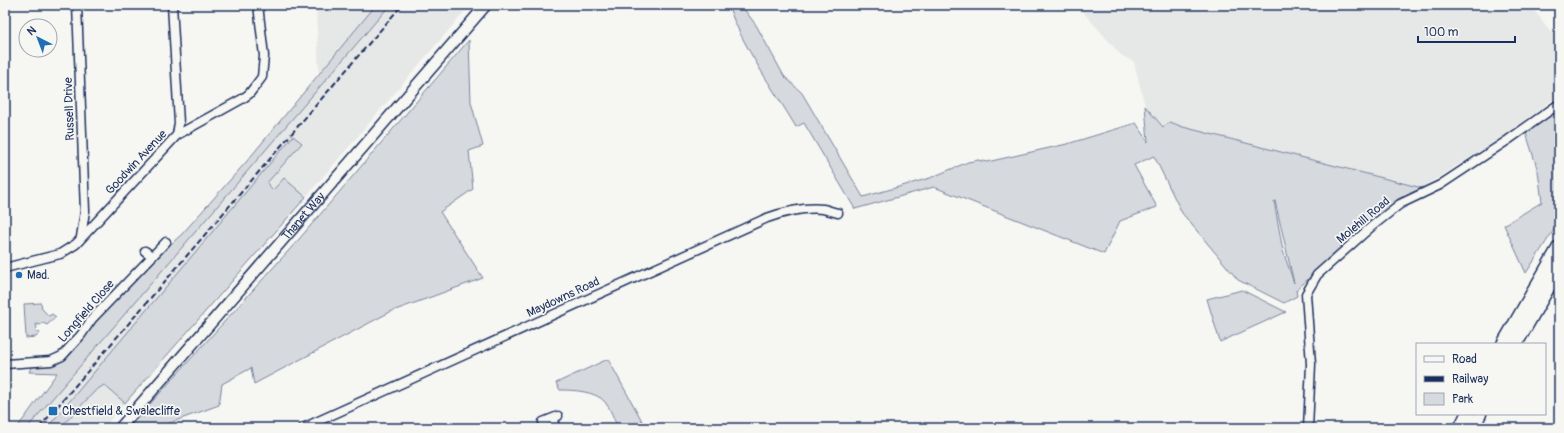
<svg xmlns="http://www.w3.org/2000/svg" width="1564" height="433" font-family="Pangolin,sans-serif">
	<rect width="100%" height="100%" fill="#f6f6f2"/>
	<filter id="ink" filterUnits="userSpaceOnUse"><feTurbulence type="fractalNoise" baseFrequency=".025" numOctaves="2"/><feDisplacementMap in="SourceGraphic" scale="8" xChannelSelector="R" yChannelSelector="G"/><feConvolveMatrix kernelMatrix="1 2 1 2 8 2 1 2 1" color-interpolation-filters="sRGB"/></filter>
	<g filter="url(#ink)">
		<path fill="#e6e7e7" d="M316,5h154l-164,192 -22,-19 -11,12 -6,-7 35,-40 -9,-7 -189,249 21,18 -22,25h-86l40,-55 -28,-1 41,-17 33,-43 47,-49 32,-29 65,-73 72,-87z
			M1077,5h453l29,37v53l-54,40 -83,53 -239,-61 -13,-5 -7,5 -18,-21 -11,-44 -13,-7z"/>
		<path fill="#d6d9dd" stroke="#78849e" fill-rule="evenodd" d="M376,5h14l-363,423h-10l40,-55 -28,-1 3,-7 24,-4 14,-6 33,-43 47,-49 32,-29 65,-73z
			M728,5h13l15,20 28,51 18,17 61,104 67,-19 38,-16 10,-2 9,2 80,-18 69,-21 9,13h-1l4,6 -3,-36 18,21 7,-5 13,5 239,61 -24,11 -102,91 1,6 -13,7 -46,-23 -56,-67 -28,-57 -20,9 23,42 -37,14 -16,33 -170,-67 -79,22 -51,-86 -8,4c-23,-39 -53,-79 -68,-122zM1274,201h1l19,82 -11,-32z
			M469,40l2,62 12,44 -14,5 4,38 -33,23 43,66 -93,34 -136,72 -3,-16 -29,16 -3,21 -63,23h-25v-3l169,-187z
			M1559,109v23l-3,22 3,21v47l-33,51 -22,-48 38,-23 -4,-31 -12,-38z
			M293,136l9,7 -35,40 6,7 11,-12 22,19 -181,206 -21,-18 -9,6 -35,37h-13z
			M1242,290l44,22 -66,30 -13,-43z
			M41,303l1,6 7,7 3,-2 4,3 -9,8 -4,-2 -3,2 -4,-1 1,4 -2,2 5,3 -4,4 -10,1 -2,-34z
			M608,359l33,60 4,9h-27c-4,-8 -7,-19 -13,-26 -9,-11 -32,-12 -45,-12l-4,-7z"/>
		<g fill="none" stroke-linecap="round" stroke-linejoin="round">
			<path stroke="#717e99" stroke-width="2" d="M1549,5l6,3 1,8 3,4"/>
			<defs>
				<path id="minor" d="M77,5l8,206 -4,26
					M172,5l7,118 -2,12
					M145,251l7,5
					M5,268l55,-14 16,-10 101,-109 65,-36 7,-5 7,-9 6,-8 2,-21 -6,-51
					M5,364l46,-3 11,-5 19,-21 11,-16 74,-77
					M552,419l4,9
					M543,422l15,-6
					M303,428l464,-210c17,-6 38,-11 56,-9 5,1 10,3 15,4
					M1308,428l3,-64 -5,-70 11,-19 54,-48 29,-23 40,-19 68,-45 51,-36"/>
				<g id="major">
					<path id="s1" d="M120,428l366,-423"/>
				</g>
				<path id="highway" d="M1503,344l56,-97
					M1516,344l43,-75
					M1460,428l7,-14
					M1473,428l7,-14"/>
			</defs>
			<use href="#minor" stroke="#1b2f5e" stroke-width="11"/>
			<use href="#major" stroke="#1b2f5e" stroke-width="13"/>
			<use href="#highway" stroke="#1b2f5e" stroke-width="15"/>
			<use href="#minor" stroke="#f6f6f2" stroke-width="8"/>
			<use href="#major" stroke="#f6f6f2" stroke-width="10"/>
			<use href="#highway" stroke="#f6f6f2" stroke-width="12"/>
			<path stroke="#1b2f5e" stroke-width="2" stroke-dasharray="6 3" stroke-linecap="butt" d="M39,428l363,-423"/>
		</g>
	</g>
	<g fill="#1f6fb2" stroke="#f6f6f2" stroke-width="1.5">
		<circle cx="19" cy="275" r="4"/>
		<rect x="48" y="406" width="10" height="10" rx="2"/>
	</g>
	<g text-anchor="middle" stroke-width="3.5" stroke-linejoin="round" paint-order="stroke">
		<g font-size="12" fill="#1b2f5e" stroke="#f6f6f2">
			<text transform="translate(69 109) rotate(-92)" y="4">Russell Drive</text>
			<text transform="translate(136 162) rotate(-47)" y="4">Goodwin Avenue</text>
			<text dy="4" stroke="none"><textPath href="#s1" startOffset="280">Thanet Way</textPath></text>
			<text transform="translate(1363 220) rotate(-40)" y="4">Molehill Road</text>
			<text transform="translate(563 297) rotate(-25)" y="4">Maydowns Road</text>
			<text transform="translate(86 311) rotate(-49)" y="4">Longfield Close</text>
		</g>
		<g font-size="12" fill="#1b2f5e" stroke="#f6f6f2" text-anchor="start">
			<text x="27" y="279">Mad.</text>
			<text x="62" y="415">Chestfield &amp; Swalecliffe</text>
		</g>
	</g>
	<rect width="1564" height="433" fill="none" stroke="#f6f6f2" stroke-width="20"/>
	<rect x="10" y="10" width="1544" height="413" fill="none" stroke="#1b2f5e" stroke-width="1.5" filter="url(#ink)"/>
	<rect x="1416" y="343" width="130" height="72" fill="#f6f6f2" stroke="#9ea6b7"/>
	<rect x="1424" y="356" width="20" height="6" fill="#f6f6f2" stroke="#9ea6b7"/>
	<text x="1452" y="363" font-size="12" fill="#1b2f5e">Road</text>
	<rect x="1424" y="376" width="20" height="6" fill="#1b2f5e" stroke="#9ea6b7"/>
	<text x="1452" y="383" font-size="12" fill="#1b2f5e">Railway</text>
	<rect x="1424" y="393" width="20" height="12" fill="#d6d9dd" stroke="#9ea6b7"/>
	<text x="1452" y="403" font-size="12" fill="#1b2f5e">Park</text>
	<g transform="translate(38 38) rotate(318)"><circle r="19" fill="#f6f6f2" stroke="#9ea6b7"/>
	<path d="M0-3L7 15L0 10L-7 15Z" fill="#1f6fb2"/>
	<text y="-6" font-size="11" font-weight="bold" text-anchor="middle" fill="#1b2f5e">N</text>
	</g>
	<path d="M1418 36v6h97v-6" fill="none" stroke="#1b2f5e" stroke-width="2"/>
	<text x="1424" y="36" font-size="12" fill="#1b2f5e" stroke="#f6f6f2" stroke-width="3" paint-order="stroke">100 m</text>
</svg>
